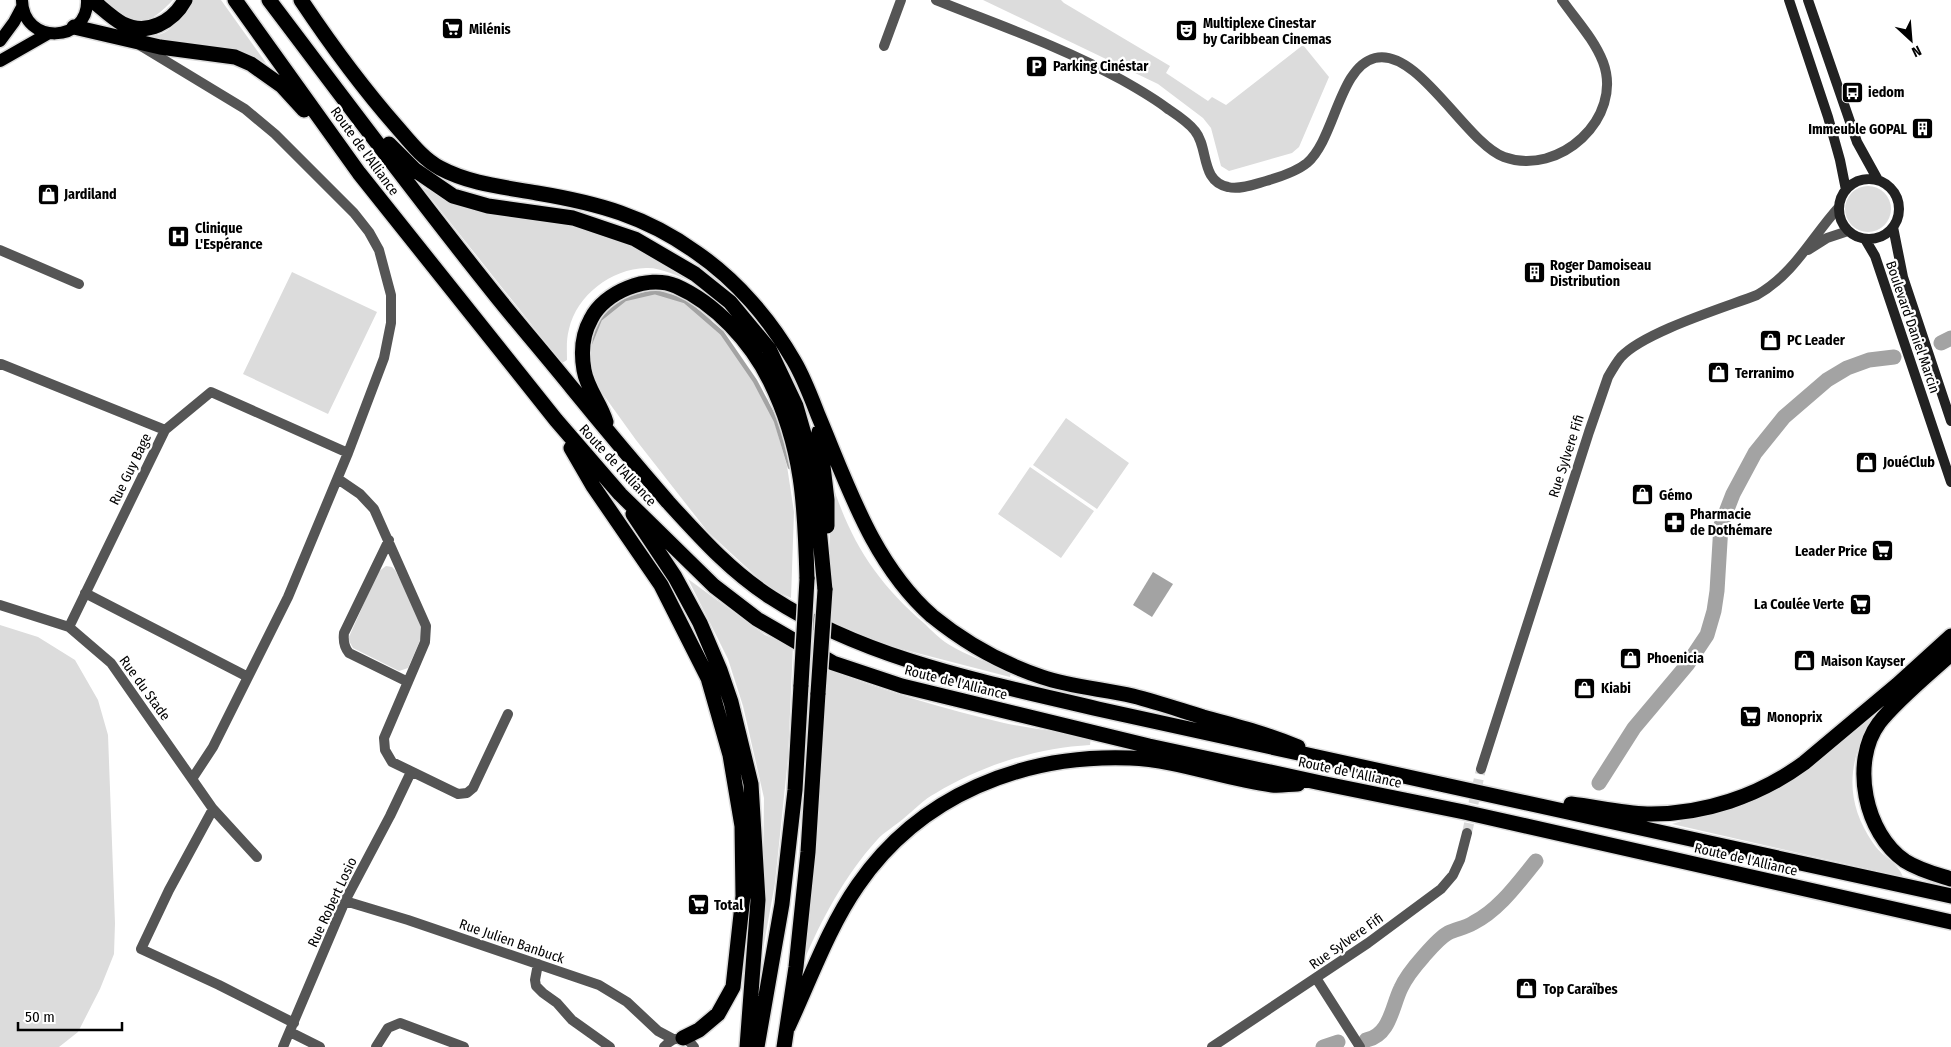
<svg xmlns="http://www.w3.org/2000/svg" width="1951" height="1047" font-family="'Fira Sans Condensed',sans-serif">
	<rect width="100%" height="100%" fill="#fff"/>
	<path fill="#dcdcdc" d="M100,0h73c-11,11 -26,27 -44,21 -10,-4 -20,-15 -29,-21z
		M191,0h30l45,63 -35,-15 -48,-5 -50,-8c7,0 16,1 24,0 14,-2 31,-22 34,-35z
		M983,0h78l3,3 106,63 -4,7 42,28 4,-4 14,8 77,-60 26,32 -30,70 -7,6 -63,18 -8,-5 -10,-38 -8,-10 -45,-34z
		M1845 209a23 23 0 1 1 46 0a23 23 0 1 1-46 0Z
		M422,187l43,21 122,21 42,16 52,28 10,8c-14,-5 -31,-14 -45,-13 -35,1 -69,27 -77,61 -3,11 -2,21 -2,31l-5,3z
		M292,272l85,40 -49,102 -85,-40z
		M657,288l23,9 29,20 59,83 19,66 7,46 -3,86 -22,-10 -61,-56 -72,-92 -44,-61 -5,-21 9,-43 27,-20z
		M1066,418l63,45 -32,46 -64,-44z
		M1030,467l64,44 -33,47 -63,-44z
		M831,480c19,61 45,102 94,144 7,7 15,15 23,20 19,12 42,19 63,28l-1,5 -124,-32 -58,-25z
		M386,566l6,1 3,3 26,50v18l-13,30 -9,3 -46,-23 -5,-9 30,-67z
		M688,579l77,56 28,11 -5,112 -13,125 -21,116 9,-119 1,-82 -21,-92 -15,-47z
		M0,625l38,12 37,23 23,40 10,35 7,188 -1,31 -14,35 -22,43 -19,15h-59z
		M826,669c58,22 118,40 178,54 29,6 58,9 87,14l-1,8c-53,3 -108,20 -154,48 -12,6 -22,17 -33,26 -8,7 -19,13 -26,21 -32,35 -56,80 -74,123z
		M1874,716c-26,43 -31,83 -1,127 8,13 25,19 30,34l-231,-53 98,-31 31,-18z"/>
	<path fill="#a3a3a3" d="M1153,572l20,12 -21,33 -19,-12z"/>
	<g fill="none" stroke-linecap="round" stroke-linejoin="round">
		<path stroke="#a3a3a3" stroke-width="4.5" d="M589,346l11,-27 25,-20 30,-7 30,9 37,32 33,48 21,40 14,46"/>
		<path stroke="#a3a3a3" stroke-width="15" d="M1941,343l10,-5
			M1599,783l35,-55 53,-63 20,-30 7,-24 3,-20 4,-66 12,-31 22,-41 29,-36 43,-37 20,-12 22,-8 25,-3
			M1366,1040c24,-4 26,-34 35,-52 5,-11 14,-22 22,-31 7,-8 16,-19 25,-24 8,-4 17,-5 25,-10 26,-13 45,-40 63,-62
			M1323,1047l15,-5"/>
		<path stroke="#d9d9d9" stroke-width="10" stroke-dasharray="10 5" stroke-linecap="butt" d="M1467,833l14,-64"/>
		<defs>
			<path id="primary" d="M22,0c1,46 67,43 65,0
				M0,41l14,-19 8,-15
				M0,61l49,-28"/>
			<path id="highway" d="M92,0c10,8 20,18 31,24 24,12 50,-2 62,-24
				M235,0l124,173 197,247 64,74 94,92 43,33 76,44 69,23 247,60 172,37 143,29 487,110
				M269,0c75,99 150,200 228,297 25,31 51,61 76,92 31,38 63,76 95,113 32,35 63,70 104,96 95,62 217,85 326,111l853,187
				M301,0c30,45 61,87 96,127 13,15 26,32 43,41 30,16 64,19 97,25 60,10 109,23 160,60 39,27 73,66 97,108 10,17 17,36 24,54 30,71 55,149 114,201 32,26 71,48 110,61 29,10 61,12 91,19 24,6 47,14 70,21 33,9 64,17 95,30
				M74,27l86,20 75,10 16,7 31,22 22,24
				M389,144l26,26 38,26 35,10 85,12 62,21 60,35 35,28 39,47 27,57 17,59 12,125
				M606,422c-5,-18 -19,-33 -22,-52 -3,-17 -2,-35 7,-51 13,-27 57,-45 85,-33 39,17 75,56 94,95 33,67 35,125 37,198
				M819,432l8,68v26
				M571,448l22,38 68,99 47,93 22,77 12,71 1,70 -10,91 -15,27 -19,16 -16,8
				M633,514l42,63 25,46 20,47 11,32 20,82 7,116 -11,147
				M1951,654c-22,20 -54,46 -72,69 -29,39 -14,111 26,138 14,9 30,13 46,18
				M1571,804c25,3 51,9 76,10 56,1 112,-18 157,-51l93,-78 54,-49
				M788,1027c22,-47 40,-99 70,-142 62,-90 165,-131 272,-127 49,2 94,21 142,27 8,1 18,-1 26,-1
				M757,1047l25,-143 13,-114 6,-105
				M784,1047l12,-80 12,-115 10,-159"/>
		</defs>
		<use href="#primary" stroke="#dbdbdb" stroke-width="15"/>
		<use href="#highway" stroke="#dbdbdb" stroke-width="18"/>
		<path stroke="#555" stroke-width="10" d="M936,0c62,25 127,47 186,80 16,9 32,18 46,29 9,6 20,13 27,22 14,17 5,50 33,56 12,3 27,-3 38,-6 14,-4 30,-9 41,-18 28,-24 32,-96 68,-105 43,-11 91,85 129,99 55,20 120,-39 99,-95 -9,-23 -27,-42 -41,-62
			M141,46l104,63 30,25 79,79 15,19 10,18 12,45v28l-7,35 -36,95 -60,144 -75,150 -21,32
			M884,46l17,-46
			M0,250l79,34
			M1808,250l19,-12 21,-7
			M0,365l1,-1 164,66
			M338,479l22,15 14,15 52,117 -1,16 -41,96 1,12 7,12 66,32 9,-1 6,-5 35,-74
			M389,540l-45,93c-1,8 0,14 5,20l59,29
			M85,593l163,84
			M0,605l69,22 42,36 102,146 44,48
			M69,627l96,-197 46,-38 137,61
			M1481,769l108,-337 19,-55c4,-7 8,-14 13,-20 23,-25 102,-49 136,-62 38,-22 54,-57 82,-88
			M213,809l-44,81 -28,59 78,36 75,38
			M345,901l63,19 191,65 28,17 31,29 15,8
			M538,964l-3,16 1,6 7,7 14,10 15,17 38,27
			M1316,978l44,69
			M290,1032l30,15
			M283,1047l62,-146 45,-85 21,-44
			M376,1047l12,-19 12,-5 64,24
			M664,1047c9,-11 22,-12 30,0
			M1212,1047l156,-104 73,-54 12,-14 7,-15 7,-27"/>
		<path stroke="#222" stroke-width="10" d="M1789,0l39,117 12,43 6,30
			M1808,0l49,142 21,38
			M1839 209a30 30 0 1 1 60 0a30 30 0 1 1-60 0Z
			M1893,227l10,50 48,144
			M1865,239l10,17 76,226"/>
		<use href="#primary" stroke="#000" stroke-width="12"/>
		<use href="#highway" stroke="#000" stroke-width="15"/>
		<defs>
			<path id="highway-bridge" d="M801,685l6,-106
				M818,693l7,-103"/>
		</defs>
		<use href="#highway-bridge" stroke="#dbdbdb" stroke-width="18" stroke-linecap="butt"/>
		<use href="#highway-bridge" stroke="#000" stroke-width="15"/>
	</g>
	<defs>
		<symbol id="supermarket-square" viewBox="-11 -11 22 22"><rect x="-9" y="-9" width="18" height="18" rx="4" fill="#000" stroke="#fff"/><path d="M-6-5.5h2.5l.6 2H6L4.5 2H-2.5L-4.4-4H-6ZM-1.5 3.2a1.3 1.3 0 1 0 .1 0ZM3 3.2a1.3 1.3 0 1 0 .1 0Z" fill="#fff"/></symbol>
		<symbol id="theatre-square" viewBox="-11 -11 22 22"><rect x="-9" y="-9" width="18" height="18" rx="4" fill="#000" stroke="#fff"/><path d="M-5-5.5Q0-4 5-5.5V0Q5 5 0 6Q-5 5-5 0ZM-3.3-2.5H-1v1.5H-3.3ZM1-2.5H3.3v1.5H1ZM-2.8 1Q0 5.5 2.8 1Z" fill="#fff"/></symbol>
		<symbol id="parking-square" viewBox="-11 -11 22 22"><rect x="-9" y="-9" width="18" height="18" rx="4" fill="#000" stroke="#fff"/><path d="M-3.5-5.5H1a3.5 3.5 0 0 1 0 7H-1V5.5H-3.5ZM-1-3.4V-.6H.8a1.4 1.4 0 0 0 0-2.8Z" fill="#fff"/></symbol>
		<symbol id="bus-square" viewBox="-11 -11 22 22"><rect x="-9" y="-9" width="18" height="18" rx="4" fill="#000" stroke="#fff"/><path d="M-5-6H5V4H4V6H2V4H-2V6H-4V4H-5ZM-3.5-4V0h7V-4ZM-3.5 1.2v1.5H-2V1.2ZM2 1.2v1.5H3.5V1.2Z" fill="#fff"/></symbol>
		<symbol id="building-square" viewBox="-11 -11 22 22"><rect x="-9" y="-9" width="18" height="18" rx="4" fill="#000" stroke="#fff"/><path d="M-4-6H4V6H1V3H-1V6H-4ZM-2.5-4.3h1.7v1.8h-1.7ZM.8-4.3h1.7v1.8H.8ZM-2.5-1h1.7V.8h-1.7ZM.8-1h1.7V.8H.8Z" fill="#fff"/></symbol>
		<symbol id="shop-square" viewBox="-11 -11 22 22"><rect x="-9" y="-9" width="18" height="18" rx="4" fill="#000" stroke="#fff"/><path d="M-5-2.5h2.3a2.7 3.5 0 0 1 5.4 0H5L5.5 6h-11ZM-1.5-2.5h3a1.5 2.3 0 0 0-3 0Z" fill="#fff"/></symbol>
		<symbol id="hospital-square" viewBox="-11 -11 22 22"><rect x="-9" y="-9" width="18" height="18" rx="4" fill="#000" stroke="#fff"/><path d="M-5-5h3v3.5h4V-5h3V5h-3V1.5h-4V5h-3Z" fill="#fff"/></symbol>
		<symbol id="pharmacy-square" viewBox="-11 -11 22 22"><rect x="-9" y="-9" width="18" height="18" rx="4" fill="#000" stroke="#fff"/><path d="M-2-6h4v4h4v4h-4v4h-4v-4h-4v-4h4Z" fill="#fff"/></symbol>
	</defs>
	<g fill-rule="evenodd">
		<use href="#supermarket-square" x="440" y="16" width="25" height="25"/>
		<use href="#theatre-square" x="1174" y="18" width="25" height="25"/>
		<use href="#parking-square" x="1024" y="54" width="25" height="25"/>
		<use href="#bus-square" x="1840" y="80" width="25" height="25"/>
		<use href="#building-square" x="1910" y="116" width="25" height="25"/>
		<use href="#shop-square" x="36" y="182" width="25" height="25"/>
		<use href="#hospital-square" x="166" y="224" width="25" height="25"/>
		<use href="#building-square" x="1522" y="260" width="25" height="25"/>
		<use href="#shop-square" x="1758" y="328" width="25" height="25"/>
		<use href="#shop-square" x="1706" y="360" width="25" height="25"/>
		<use href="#shop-square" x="1854" y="450" width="25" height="25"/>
		<use href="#shop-square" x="1630" y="482" width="25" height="25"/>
		<use href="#pharmacy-square" x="1662" y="510" width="25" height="25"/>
		<use href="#supermarket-square" x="1870" y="538" width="25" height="25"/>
		<use href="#supermarket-square" x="1848" y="592" width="25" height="25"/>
		<use href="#shop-square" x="1618" y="646" width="25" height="25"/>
		<use href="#shop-square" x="1792" y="648" width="25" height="25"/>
		<use href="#shop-square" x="1572" y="676" width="25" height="25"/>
		<use href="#supermarket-square" x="1738" y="704" width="25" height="25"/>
		<use href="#supermarket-square" x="686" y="892" width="25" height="25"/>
		<use href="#shop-square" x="1514" y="976" width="25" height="25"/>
	</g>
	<g text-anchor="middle" stroke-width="4.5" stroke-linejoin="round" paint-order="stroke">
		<g font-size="14" font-weight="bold" fill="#000" stroke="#fff" text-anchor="start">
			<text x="1203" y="28">Multiplexe Cinestar<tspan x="1203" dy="16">by Caribbean Cinemas</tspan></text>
			<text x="469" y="34">Milénis</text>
			<text x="1053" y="71">Parking Cinéstar</text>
			<text x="1868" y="97">iedom</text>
			<text x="1907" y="134" text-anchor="end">Immeuble GOPAL</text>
			<text x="64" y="199">Jardiland</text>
			<text x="195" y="233">Clinique<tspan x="195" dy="16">L'Espérance</tspan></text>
			<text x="1550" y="270">Roger Damoiseau<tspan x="1550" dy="16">Distribution</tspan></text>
			<text x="1787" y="345">PC Leader</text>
			<text x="1735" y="378">Terranimo</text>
			<text x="1883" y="467">JouéClub</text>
			<text x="1659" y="500">Gémo</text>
			<text x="1690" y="519">Pharmacie<tspan x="1690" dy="16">de Dothémare</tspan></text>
			<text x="1867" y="556" text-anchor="end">Leader Price</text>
			<text x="1844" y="609" text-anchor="end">La Coulée Verte</text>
			<text x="1647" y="663">Phoenicia</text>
			<text x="1821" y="666">Maison Kayser</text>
			<text x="1601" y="693">Kiabi</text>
			<text x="1767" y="722">Monoprix</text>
			<text x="714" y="910">Total</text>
			<text x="1543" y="994">Top Caraïbes</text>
		</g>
		<g font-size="14" fill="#000" stroke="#fff">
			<text transform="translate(365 151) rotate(54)" y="5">Route de l'Alliance</text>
			<text transform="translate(1913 327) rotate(71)" y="5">Boulevard Daniel Marcin</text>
			<text transform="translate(1566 456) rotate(-72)" y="5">Rue Sylvere Fifi</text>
			<text transform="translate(618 465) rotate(47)" y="5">Route de l'Alliance</text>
			<text transform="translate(130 469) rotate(-64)" y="5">Rue Guy Bage</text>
			<text transform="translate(956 682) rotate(14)" y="5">Route de l'Alliance</text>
			<text transform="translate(145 688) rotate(54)" y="5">Rue du Stade</text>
			<text transform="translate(1350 772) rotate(12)" y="5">Route de l'Alliance</text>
			<text transform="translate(1746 859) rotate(13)" y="5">Route de l'Alliance</text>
			<text transform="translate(332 902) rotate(-65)" y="5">Rue Robert Losio</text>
			<text transform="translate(512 941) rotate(19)" y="5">Rue Julien Banbuck</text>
			<text transform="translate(1346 941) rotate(-35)" y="5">Rue Sylvere Fifi</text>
		</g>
	</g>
	<g transform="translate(1911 40) rotate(154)" stroke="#ffffff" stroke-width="4" paint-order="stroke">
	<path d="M0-4L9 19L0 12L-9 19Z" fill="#000000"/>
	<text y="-8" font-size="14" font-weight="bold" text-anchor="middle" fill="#000000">N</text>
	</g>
	<path d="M18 1022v8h104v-8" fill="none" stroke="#000000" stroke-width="2.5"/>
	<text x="25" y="1022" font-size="15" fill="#000000" stroke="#ffffff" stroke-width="4" paint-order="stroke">50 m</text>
</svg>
